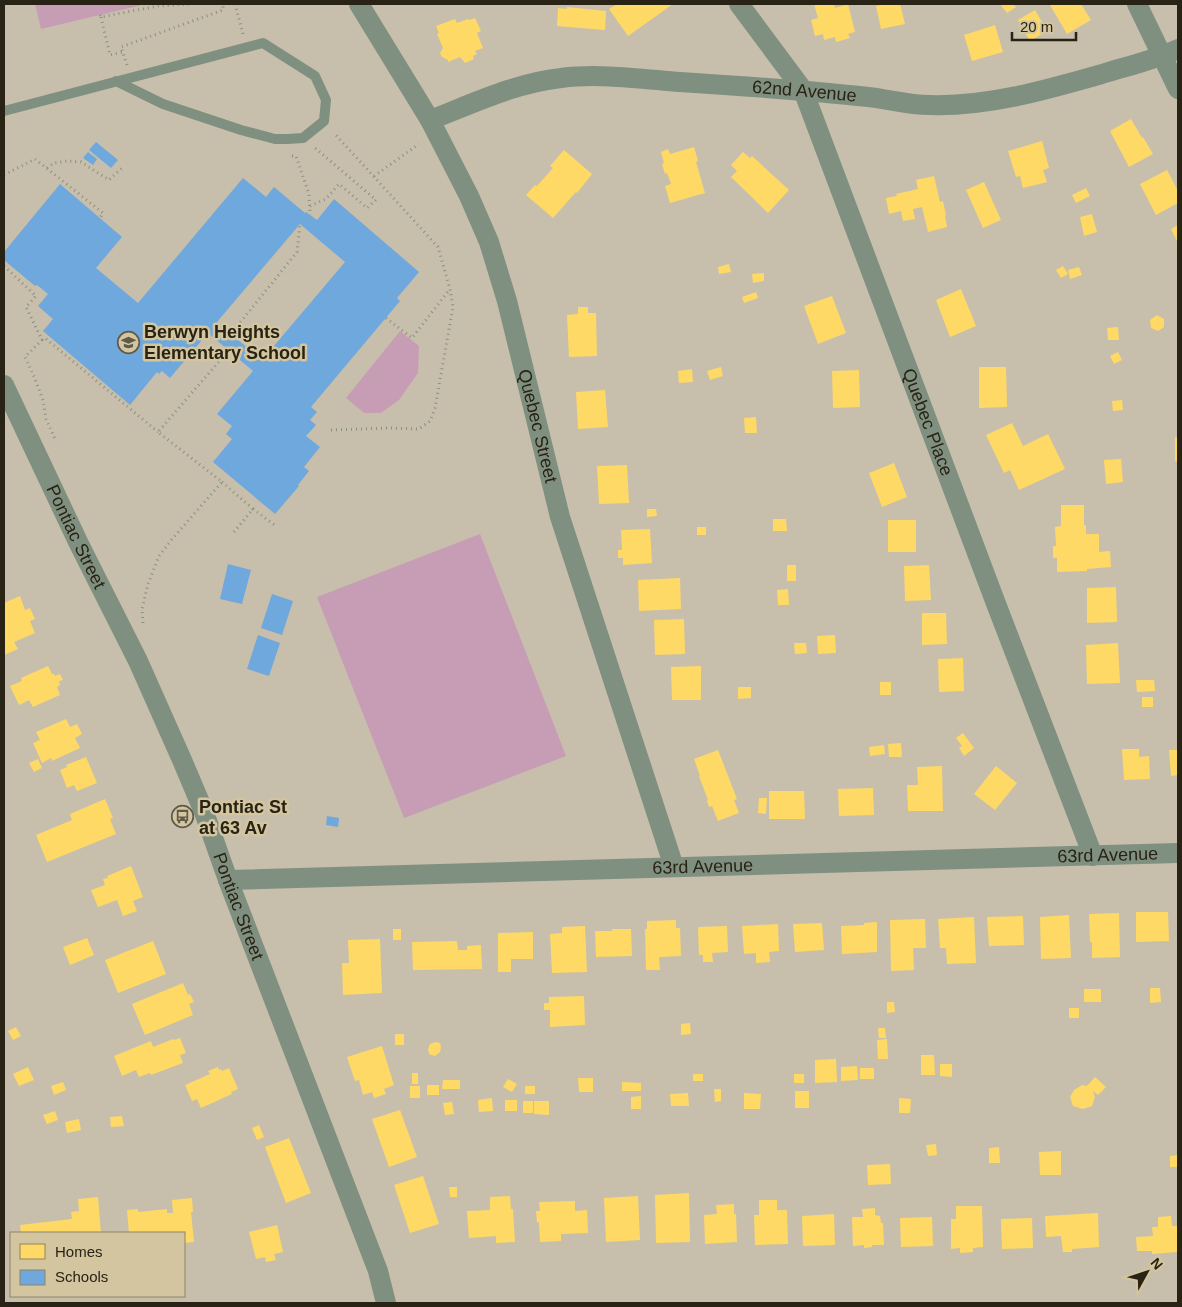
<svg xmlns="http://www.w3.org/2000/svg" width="1182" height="1307" font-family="Arial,sans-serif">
	<rect width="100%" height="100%" fill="#c7bfab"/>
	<path fill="#c79db6" d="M35,4h111l-105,25z
		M400,331l19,15 -1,27 -19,27 -18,13h-17l-18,-15z
		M480,534l86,222 -162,62 -87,-221z"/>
	<path fill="#ffd966" d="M617,4h56l-45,32 -19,-27z
		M814,4h20l1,4 13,-4 7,28 -7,2 2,4 -14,4 -1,-5 -11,3 -1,-6 -8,2 -4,-16 7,-2z
		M885,4h15l5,20 -24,5 -5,-23z
		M1000,4h13l3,3 -9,6z
		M1051,4h30l10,16 -24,14 -17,-29z
		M567,7l39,4 -1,19 -48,-4 1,-18 9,1z
		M1035,10l12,21 -17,10 -12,-21z
		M475,18l6,13 -4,2 6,15 -8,3 2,3 -4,2 1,3 -9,4 -5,-6 -12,5v-2l-6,-3 -2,-4 3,-5 -6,-14 2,-1 -3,-7 19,-7 2,4 11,-4 1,1z
		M995,25l8,27 -31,9 -8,-26z
		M1131,119l11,19 1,-1 10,17 -24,13 -19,-36z
		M1042,141l7,27 -6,2 4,12 -24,6 -3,-12 -4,1 -8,-26z
		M694,147l4,14 -2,1 9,31 -35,10 -5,-17 6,-2 -4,-11 -2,1 -3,-10 2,-1 -3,-11 7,-3 2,5z
		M564,150l28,24 -15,19 -1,-1 -23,26 -27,-23 9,-10 2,1 16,-18 -3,-2z
		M743,152l7,6 2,-2 37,34 -21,23 -37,-36 6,-6 -6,-6z
		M1167,170l11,21v12l-22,12 -16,-31z
		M934,176l6,26 3,-1 3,14 -1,1 2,11 -19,5 -6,-25 -9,2 2,10 -12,2 -2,-10 -12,3 -3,-16 11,-2 -1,-2 22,-5 -2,-9z
		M984,182l17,38 -18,8 -17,-38z
		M1086,188l4,8 -14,7 -4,-8z
		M1092,214l5,18 -13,4 -4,-19z
		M1178,225v18l-7,-14z
		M729,264l2,8 -12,2 -1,-7z
		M1063,266l5,8 -7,4 -5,-8z
		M1079,267l3,8 -12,4 -2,-9z
		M764,273v8l-11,2 -1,-9z
		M961,289l15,37 -26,11 -14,-37z
		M756,292l2,6 -14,5 -2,-6z
		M832,296l14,37 -28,11 -14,-38z
		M578,307h10v6h8l1,43 -28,1 -2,-42 11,-1z
		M1157,315l7,4v8l-6,4 -7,-3 -1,-8z
		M1118,327l1,13h-11l-1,-12z
		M1118,352l4,8 -8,4 -4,-8z
		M721,367l2,9 -13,4 -3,-9z
		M979,367h27l1,40 -28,1z
		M692,369l1,13 -14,1 -1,-12z
		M859,370l1,37 -27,1 -1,-37z
		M605,390l3,37 -30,2 -2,-37z
		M1122,400l1,10 -10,1 -1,-10z
		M756,417l1,16h-12l-1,-15z
		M1012,423l11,23 25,-12 17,35 -46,21 -9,-20 -6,3 -18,-38z
		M1175,437h3v24h-3z
		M1121,459l2,23 -17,2 -2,-24z
		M894,463l13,34 -25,10 -13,-34z
		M627,465l2,38 -30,1 -2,-38z
		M1061,505h23v20h2v9h13v18l11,-1 1,16 -24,2v2l-30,1v-14h-4v-12h3l-1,-19 6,-1z
		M647,509h9l1,7 -10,1z
		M773,519h13l1,12h-14z
		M888,520h28v32h-28z
		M697,527h9v8h-9z
		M650,529l2,34 -29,2v-7h-5v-8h4l-1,-20z
		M787,565h9v16h-9z
		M929,565l2,35 -26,1 -1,-35z
		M680,578l1,31 -42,2 -1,-31z
		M1116,587l1,35 -30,1v-35z
		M788,589l1,16h-11l-1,-15z
		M20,596l5,14 5,-2 5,11 -5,2 5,12 -21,9 4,7 -14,6v-52z
		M922,613h24l1,31 -25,1z
		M684,619l1,35 -30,1 -1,-35z
		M835,635l1,18 -18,1 -1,-18z
		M794,643h12l1,10 -12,1z
		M1118,643l2,40 -33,1 -1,-39z
		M963,658l1,33 -25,1 -1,-33z
		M48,666l4,8h2l1,2 5,-2 3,6 -4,1 1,4 -3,2 3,8 -27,12 -4,-7 -10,5 -9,-19 12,-5 -1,-3z
		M701,666v34h-29l-1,-33z
		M1136,680h18l1,11 -18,1z
		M880,682h11v13h-11z
		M738,687h13v11l-13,1z
		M1142,697h11v10h-11z
		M66,719l4,8 7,-3 5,10 -7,4 5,10 -28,13 -1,-3 -9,5 -9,-20 7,-3 -4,-8z
		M963,733l11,15 -10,8 -5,-8 3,-2 -6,-8z
		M901,743l1,14h-13l-1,-13z
		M884,745l1,9 -15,2 -1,-9z
		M1122,749h17v8l10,-1 1,23 -26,1z
		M718,750l19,49 -3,1 5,13 -21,8 -6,-15 -3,1 -2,-6 1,-1 -9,-24h1l-6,-17z
		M1169,750h9v25l-7,1z
		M86,757l11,26 -20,8 -3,-6 -7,3 -7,-18 7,-3 -1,-2z
		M38,759l4,9 -8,4 -5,-9z
		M942,766l1,45h-35l-1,-26h11l-1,-18z
		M996,766l21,17 -22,27 -21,-16z
		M873,788l1,27 -35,1 -1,-27z
		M769,791h35l1,28h-36z
		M759,798h8l-1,16 -8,-1z
		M105,799l8,19 -3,1 6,15 -69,28 -11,-27 36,-15 -2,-6z
		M131,866l12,31 -10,4 4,10 -14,5 -6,-16 -19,7 -7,-17 14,-5 -2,-6 5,-1 -1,-2z
		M1136,912h32l1,29 -33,1z
		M1119,913l1,44 -28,1v-16h-2l-1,-28z
		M1069,915l2,43 -30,1 -1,-42z
		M1023,916l1,29 -35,1 -2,-29z
		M974,917l2,46 -29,1 -1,-16h-6l-2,-29z
		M925,919l1,29h-13l1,22 -23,1 -1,-51z
		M676,920v8h4l1,28 -22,1 1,13h-14l-1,-41h2v-8z
		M877,922v30l-35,2 -1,-28 23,-1v-2z
		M822,923l2,27 -29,2 -2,-28z
		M778,924l1,27 -10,1 1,10 -14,1v-10l-12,1 -2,-28z
		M585,926l2,46 -35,1 -2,-39 12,-1v-6z
		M727,926l1,26 -16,1 1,9h-10v-7h-4l-1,-28z
		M393,929h8v11h-8z
		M612,929h19l1,27 -36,1 -1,-26h17z
		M533,932v27h-22v13h-13v-39z
		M87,938l7,17 -24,10 -7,-18z
		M380,939l2,54 -39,2 -1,-32h7l-1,-23z
		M153,941l13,33 -48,19 -13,-33z
		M457,941l1,9h9v-4l14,-1 1,24 -69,1 -1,-28z
		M183,983l5,12 2,-1 4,8 -5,2 4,11 -48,20 -13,-31z
		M1150,988h10l1,14 -11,1z
		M1084,989h17v13h-17z
		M584,996l1,29 -35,2v-17h-6v-7h5v-6z
		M887,1002h7l1,10 -8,1z
		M1069,1008h10v10h-10z
		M690,1023l1,11 -10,1v-11z
		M16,1027l5,9 -8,4 -5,-9z
		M878,1028h7l1,10h-7z
		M395,1034h9v11h-9z
		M180,1038l6,15 -6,2 3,8 -32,12 -1,-2 -11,4 -3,-7 -14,6 -8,-20 37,-15 2,6 20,-8 1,1z
		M887,1039l1,20h-10l-1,-19z
		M436,1042l4,1 1,4 -1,5 -5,4 -6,-2 -1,-5 2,-5z
		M382,1046l12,39 -10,4 2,5 -12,4 -2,-6 -9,3 -4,-15 -4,1 -8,-24z
		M921,1055h13l1,20h-14z
		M836,1059l1,23 -22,1v-23z
		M940,1064h12v13l-12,-1z
		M857,1066l1,14 -17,1v-14z
		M28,1067l6,13 -15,6 -6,-12z
		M218,1067l1,3 2,-1 1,2 7,-3 9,21 -7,3 1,2 -31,14 -4,-9 -5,2 -7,-16 25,-11 -2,-3z
		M860,1068h14v11h-14z
		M412,1073h6v11h-6z
		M693,1074h10v7h-10z
		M794,1074h10v9h-10z
		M1095,1077l11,10 -8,8 -5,-4 2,6 -3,9 -9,3 -10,-3 -3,-9 4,-7 8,-5 5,1z
		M578,1078h15v14h-14z
		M508,1079l9,5 -5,8 -9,-5z
		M443,1080h17v9h-18z
		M63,1082l3,8 -12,5 -3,-9z
		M622,1082l19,1v8h-19z
		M427,1085h12v10h-12z
		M410,1086h10v12h-10z
		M525,1086h10v8h-10z
		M714,1089h7v12l-6,1z
		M795,1091h14v17h-14z
		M688,1093l1,13h-18l-1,-12z
		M744,1093l17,1 -1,15h-16z
		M641,1096v13h-10v-12z
		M492,1098l1,13 -14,1 -1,-12z
		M899,1098l12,1 -1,14h-11z
		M505,1100h12v11h-12z
		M523,1101h10v12h-10z
		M534,1101h15v14l-15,-1z
		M452,1102l2,12 -9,1 -2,-12z
		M400,1110l17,47 -28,10 -17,-48z
		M55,1111l3,9 -11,4 -4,-9z
		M122,1116l2,10 -13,1 -1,-10z
		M79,1119l2,11 -14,3 -2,-11z
		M259,1125l5,12 -7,3 -5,-12z
		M289,1138l22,55 -25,10 -21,-56z
		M936,1144l1,11 -9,1 -2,-11z
		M999,1147l1,16h-11v-15z
		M1061,1151v24h-21l-1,-23z
		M1178,1155v12h-8v-11z
		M890,1164l1,20 -23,1 -1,-20z
		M423,1176l16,48 -29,9 -16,-48z
		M449,1187h8v10h-7z
		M689,1193l1,49 -34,1 -1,-48z
		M510,1196l1,13h2l2,33 -19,1v-7l-27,2 -2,-27 23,-1v-13z
		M638,1196l2,44 -34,2 -2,-44z
		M98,1197l3,36h-80l-1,-8 52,-6 -1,-7 8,-1 -1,-12z
		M192,1198l1,14h-2l3,30 -10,1v-10h-55l-2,-23 11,-1v3l29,-3v4h6l-1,-13z
		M759,1200h18v10h10l1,34 -33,1 -1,-30h5z
		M575,1201v10l12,-1 1,23 -27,1v7l-21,1 -1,-20 -2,1 -1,-12h4l-1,-9z
		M734,1204v10h2l1,28 -32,2 -1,-29 13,-1 -1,-9z
		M956,1206h26l1,41 -10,1v4l-13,1v-5l-9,1v-30h5z
		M875,1208v7l5,1 1,7h2l1,22h-12v2l-8,1v-3l-11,1 -1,-29h11l-1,-8z
		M1098,1213l1,34 -27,2v3h-9l-2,-16 -15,1 -1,-21z
		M834,1214l1,31 -32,1 -1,-30z
		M1171,1216l1,10h6v26l-26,2v-3h-15l-1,-14 17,-1 -1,-9h6v-10z
		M932,1217l1,29 -32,1 -1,-29z
		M1032,1218l1,30 -31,1 -1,-30z
		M277,1225l6,27 -9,2 2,6 -10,2 -1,-5 -9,2 -7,-27z"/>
	<path fill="#6fa8dc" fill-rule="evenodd" d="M96,142l22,18 -7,8 -22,-18z
		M88,152l9,7 -4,6 -10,-7z
		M243,178l23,19 8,-10 31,26 1,-1 11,8 17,-21 85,73 -22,26 3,3 -89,106 6,5 -7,8 6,5 -10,11 14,11 -16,20 5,4 -11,14 1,1 -24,28 -62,-52 19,-23 -6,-5 6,-8 -15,-12 36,-43 -45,-38 -38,45 -8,-7 -3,3 -2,-2 -27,33 -87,-74 10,-12 -15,-13 10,-12 -11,-9 -2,1 -31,-26v-8l56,-68 62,53 -26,31 42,35zM300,224l45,38 -83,98 -45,-38z
		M228,564l23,6 -9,34 -22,-5z
		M272,594l21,7 -11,34 -21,-7z
		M258,635l22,8 -11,33 -22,-7z
		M327,816l12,2 -1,9 -12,-2z"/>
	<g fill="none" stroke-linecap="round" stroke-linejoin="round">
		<path stroke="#8a9080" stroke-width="3" stroke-dasharray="1 4" stroke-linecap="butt" d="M235,4l8,30
			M100,15l1,2 57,-11 33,-2
			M101,17l9,38 13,-3
			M127,65l-6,-18 102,-37v-6
			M292,156h4l13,38 1,21
			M47,168l7,-5 13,-2 14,1 28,18 14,-13
			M4,175l31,-16 68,54 -3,5
			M374,176l45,-32
			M310,206l16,-7 13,-15 28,24 9,-8 -61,-52
			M4,266l32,30 -10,11 16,33 -17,17 8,17 10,26 3,19 9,20
			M386,318l26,20 38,-49
			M231,334l66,-82 3,-28
			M42,340l3,-2 113,94
			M331,430l58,-2 30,1 11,-8 5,-13 18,-101 -3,-18 -12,-42 -104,-114
			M222,482l31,27 -19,23
			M253,509l23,17
			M143,623l-1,-14 6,-25 11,-28 14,-18 49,-56 -64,-50 70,-81"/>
		<path stroke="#809080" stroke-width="10" d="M4,111l259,-68 52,33 11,24 -2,21 -21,17 -15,1h-13l-34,-9 -78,-26 -47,-23"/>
		<g stroke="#809080" stroke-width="20">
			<path id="s1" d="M359,4l71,116 39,76 20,46 18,59 53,216 114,350"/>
			<path id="s2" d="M739,4l64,86 192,511 98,255"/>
			<path d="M1137,4l41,85"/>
			<path id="s3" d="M430,120c42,-16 85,-37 131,-42 38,-5 81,1 119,4 63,4 125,8 188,15 20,2 40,8 61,8 58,2 117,-15 173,-31 26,-8 52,-14 76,-25"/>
			<path id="s4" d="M4,385l75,159 59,117 44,99 22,52 24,68 150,391 8,32"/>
			<path id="s5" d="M228,880l950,-27"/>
		</g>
	</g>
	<defs>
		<symbol id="school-ring" viewBox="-11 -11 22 22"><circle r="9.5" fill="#d3c59f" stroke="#605a49" stroke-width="1.5"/><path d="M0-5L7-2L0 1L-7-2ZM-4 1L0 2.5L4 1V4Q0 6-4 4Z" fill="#605a49"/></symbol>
		<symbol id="bus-ring" viewBox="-11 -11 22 22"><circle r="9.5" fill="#d3c59f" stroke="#605a49" stroke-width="1.5"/><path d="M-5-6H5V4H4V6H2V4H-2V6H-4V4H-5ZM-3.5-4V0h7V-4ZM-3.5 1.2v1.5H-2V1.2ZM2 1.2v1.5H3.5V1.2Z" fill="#605a49"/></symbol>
	</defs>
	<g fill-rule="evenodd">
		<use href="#school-ring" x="116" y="330" width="25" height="25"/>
		<use href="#bus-ring" x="170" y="804" width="25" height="25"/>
	</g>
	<g text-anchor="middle" stroke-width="5" stroke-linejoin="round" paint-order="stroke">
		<g font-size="18" fill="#282314" stroke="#d3c59f">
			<text dy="6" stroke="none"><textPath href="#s3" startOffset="382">62nd Avenue</textPath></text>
			<text dy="6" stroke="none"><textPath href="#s2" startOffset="462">Quebec Place</textPath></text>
			<text dy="6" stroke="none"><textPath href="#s1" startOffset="462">Quebec Street</textPath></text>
			<text dy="6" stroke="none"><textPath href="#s4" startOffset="168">Pontiac Street</textPath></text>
			<text dy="6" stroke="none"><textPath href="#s5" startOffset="880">63rd Avenue</textPath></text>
			<text dy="6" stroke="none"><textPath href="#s5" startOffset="475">63rd Avenue</textPath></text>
			<text dy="6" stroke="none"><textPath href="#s4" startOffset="572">Pontiac Street</textPath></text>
		</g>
		<g font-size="18" font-weight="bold" fill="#282314" stroke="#d3c59f" text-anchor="start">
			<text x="144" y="338">Berwyn Heights<tspan x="144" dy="21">Elementary School</tspan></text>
			<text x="199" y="813">Pontiac St<tspan x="199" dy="21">at 63 Av</tspan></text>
		</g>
	</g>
	<rect width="1182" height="1307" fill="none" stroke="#282314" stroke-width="10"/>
	<rect x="10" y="1232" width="175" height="65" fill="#d3c59f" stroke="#8f8467"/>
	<rect x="20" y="1244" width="25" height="15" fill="#ffd966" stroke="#8f8467"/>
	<text x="55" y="1257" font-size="15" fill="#282314">Homes</text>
	<rect x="20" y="1270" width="25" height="15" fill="#6fa8dc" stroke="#8f8467"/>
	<text x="55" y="1282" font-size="15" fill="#282314">Schools</text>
	<g transform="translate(1147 1272) rotate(50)" stroke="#d3c59f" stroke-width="4" paint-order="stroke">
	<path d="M0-4L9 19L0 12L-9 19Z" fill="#282314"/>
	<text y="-8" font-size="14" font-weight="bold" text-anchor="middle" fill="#282314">N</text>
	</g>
	<path d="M1012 32v8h64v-8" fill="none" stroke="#282314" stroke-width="2.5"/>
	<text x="1020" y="32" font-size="15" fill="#282314" stroke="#d3c59f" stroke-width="4" paint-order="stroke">20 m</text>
</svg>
